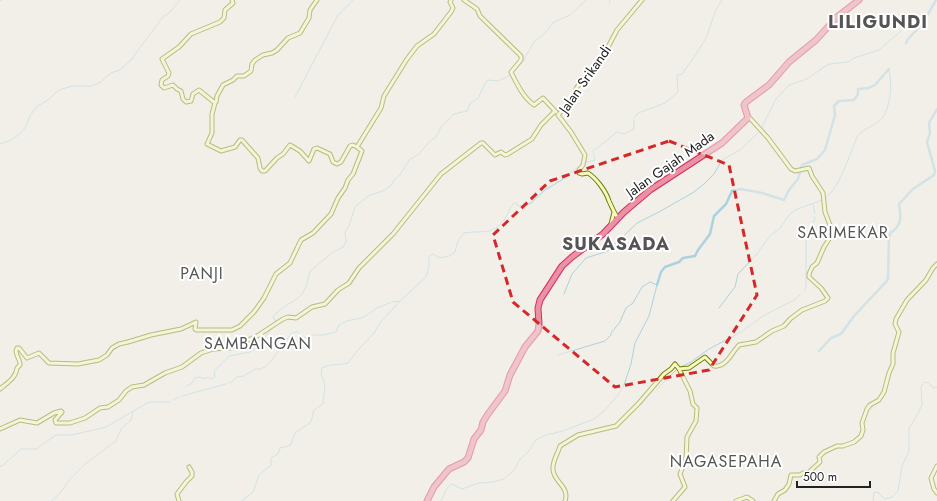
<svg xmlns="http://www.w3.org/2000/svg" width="937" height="501" font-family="Jost,sans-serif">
	<rect width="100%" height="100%" fill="#f2efe9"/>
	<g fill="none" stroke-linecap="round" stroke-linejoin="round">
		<path stroke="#aad3df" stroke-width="1" d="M0,1l2,-1
			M609,4l1,-4
			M513,73l10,-12 11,-19 9,-7 11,-13 16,-7 16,-15
			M295,97l43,-82 15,-15
			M635,117l3,-4 27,-10 13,-11 -1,-17 5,-1 14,-20 10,-16 10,-28 6,-10
			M0,144l9,-3 8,-5 8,-8 5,-12 6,-9 12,-7 11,-10 13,-4h19l8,-3 12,-10 9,-3 11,-10 31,-42 8,-6 10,-12
			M584,163l11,-3 -2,-9 24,-19 7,2 10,-5v-9
			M825,198c14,-8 25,-45 32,-61 6,-10 22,-11 28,-23 6,-14 7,-30 4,-45
			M813,204l2,10
			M804,291l2,-4v-48c3,-9 7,-12 9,-22
			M564,294l8,-20 14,-16 22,-7 29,-28 22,-11 35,-20 11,-9 9,-9 8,-14 18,-10 20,-19 16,-32 13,-14 18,-6 17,-12 6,-3 18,-2 6,-4 25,-8 39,-34 7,4
			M719,308l16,-21 3,-13 18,-19 14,-19 10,-8 10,-14 5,-4 27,-10
			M276,323l-3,-7 11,-9 14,-9 4,-4 4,-7 4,-16 22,-18 11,-6 3,-5 -1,-10 4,-6 6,-19 13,-11 17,-6 6,-5 4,-6 5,-4 10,-16 8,-4 12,-14 6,-4 5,-10 13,-13 13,-3 3,-7 8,-6 8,-16 3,-2 9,1 13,-6
			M229,383l4,-2 3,-4 8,-1 11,-7h6l5,-3 5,-5 20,-27 6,-3 6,6 5,1 5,-3h10l13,-3 3,-7 8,-4 17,-4 13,-9 15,-6 8,-1
			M187,386l5,-3 3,-5 5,-1 3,2 5,-2 3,2 4,-2 -1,-6 15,-15 21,-4 9,-7 13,-17
			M657,389l21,-21 13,-6 18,-13 32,-17 22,-16 31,-16 6,-5
			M182,396l44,-12
			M173,400l6,-3
			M0,466h2l19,-17h15l20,-14h16l34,-8 43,-25h21
			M52,501l9,-9 9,-13 16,-16 30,-22 5,-12 10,-9 2,-8
			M242,501l11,-9 6,-17 12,-10v-7l7,-4 2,-6 8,-2 3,-2 4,-11 16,-11 3,-12 9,-6 2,-20 -4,-10 1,-6 8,-3 13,-1 5,-1 9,-12 17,-18 6,-10 20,-22 26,-24 3,-10v-11l4,-2 7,4 9,-2 6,-4c2,-8 3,-13 9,-19 18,-3 28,3 40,-13 4,-5 5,-12 10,-17h3l1,3h6l7,-3 14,-13 20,-12 6,-6 10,-7
			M441,501l6,-13 5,-4 10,5 17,-6 14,-1 11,-3 11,-10 4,-9 9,-8 8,-12 10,-5 17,-4 31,-12 11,-9 13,-15 6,-10 7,-21 4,-21 14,-27 8,-31 -7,-3 -8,5 -9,16 -7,5 -6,14 -9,11v2l-6,6 -47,14
			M873,501l1,-9 5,1 3,4 3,2 7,-2 6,-6 4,-25 7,-15v-23l7,-11 6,-12 -1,-19 4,-4 3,1 6,5 3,-1"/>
		<path stroke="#aad3df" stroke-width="2.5" d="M906,43l2,-4 15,-16 13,-23
			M657,285l4,-13 4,-5 14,-5 4,-4 12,-2 3,-6 12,-16 4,-18 12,-12 6,-13 9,-2 21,4 22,7 5,-10 9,-11 4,-14 15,-6 8,-9 10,-35 -1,-9 5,-5 15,-1 4,-6v-5l11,-1 6,-3 14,-16
			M819,351l12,-13 10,-4 13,-18 31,-33 3,-4 1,-42c1,-4 2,-5 5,-7 9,-7 6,-17 5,-26l14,-15 21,-14 1,-4 -8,-29 3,-9 -1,-10 8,-14"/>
		<defs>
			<path id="secondary" d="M232,0l1,3 -8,7 -1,8 -4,4 -29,12 -12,13 -17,12 7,14 -1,3 -6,4 -1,5 3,3 9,-3 4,4 4,2 2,8 3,3 5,-1 2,-7 6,-4 16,13 1,-1 1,-6 6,-11 10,-5 4,-4h7l7,-5 1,-7 3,-4 8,-5 9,-2 5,-3 11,-12 12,-5 9,-15 1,-8 7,-10
				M464,0l13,9 3,7 41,40v4l-10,12c6,12 12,25 23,33l9,-7 13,14
				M215,103l-3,11v19l-5,11 14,7 14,-4 5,-7h2l16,18 2,10 2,3h3l12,-13 6,-4 7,-9 10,6 9,10 5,-12 3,-1 13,6 3,8 4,2 4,-2 9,-16 3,-1 4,2
				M618,218c-4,-5 -6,-11 -9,-17 -3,-10 -13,-23 -21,-28l-6,1 -3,-1v-3l4,-5 2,-10 -14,-23 -13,-17 13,-14 6,-14 14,-15 15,-21 11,-21 25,-30
				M611,224l3,-12
				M196,322l-1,7 1,1h36l8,-4 14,-14 10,-14 12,-24 14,-11 11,-23 12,-7 18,-19 7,-16 7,-10 3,-8 5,-6 9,-23 -5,-4 24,-39 3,-12 23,-37 10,-13 17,-12 17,-22 2,-4 -3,-6 1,-2
				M679,369l10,-1 16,-11 9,9c12,2 18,-14 25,-21l17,-3 16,-11 12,-5 6,-7 12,-9 23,-9 3,-3 -7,-10 -12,-11v-3l3,-7 5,-4 7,-16 9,-14 -8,-21 -2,-19 -11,-17 -3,-8 -14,3 -4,-2 -23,-31 -20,-22
				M0,389c7,-6 16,-11 17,-21l3,-3c1,-4 -4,-9 -4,-14l1,-3h2l8,10 12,-5 10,10 29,1 21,-4 8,-5 5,-7 7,-4 9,-2 23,-7 30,-6 15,-7
				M0,429l20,-9 17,3 17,-10 7,-2 1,1 -7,8 1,3h14l15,-5 15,-10 8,-1 11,-7 7,-9 6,-4 12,-2 21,-12 17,-6 19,-14 12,-4 17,-1 27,-12 26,-17 5,-2 8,1 16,-11 13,-3 13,-14 11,-7 10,-15 34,-34 48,-60 40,-31h2l12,12 6,-3 4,3 3,-1 24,-15 9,-14 14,-14
				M937,466l-6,12 3,11 3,4
				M179,501l-2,-7 9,-12 6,-6v-4l-3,-5
				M565,501c5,-14 -11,-19 -12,-31 -1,-9 5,-16 7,-24l18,-11 38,-9 23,-23 25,-29 7,-5 4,-5 4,5 11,22 3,13 4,4 -1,13 -9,16 -1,22 -6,15 5,13 -12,14
				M736,501l11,-4 6,4
				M774,501l4,-7 7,-4 4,-6 2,-9h9l3,-2h5l12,-11 -1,-5 5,-5 13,-6h6l11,-4 7,-6 2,-6 -1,-7 5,-14 3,-4 9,-5 5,-8 5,-19 4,-9v-11l6,-21 -4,-8 1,-5 11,-19 19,-20 7,-12 4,-4"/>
			<path id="highway" d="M427,501l7,-14 15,-18 15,-7 4,-4 6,-19 7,-9 2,-8 5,-8 17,-23 5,-16 15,-28 13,-16 1,-7 -1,-16 2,-8 22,-34 10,-9 31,-23 21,-22 26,-22 72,-47 26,-25 -4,-13 2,-3 23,-17 20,-23 27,-22 21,-23 22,-17"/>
		</defs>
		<use href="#secondary" stroke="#707d05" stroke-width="5"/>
		<use href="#highway" stroke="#dc2a67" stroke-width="7"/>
		<use href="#secondary" stroke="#f7fabf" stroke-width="3"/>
		<use href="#highway" stroke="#e892a2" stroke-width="5"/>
	</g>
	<path d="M0 0H937V501H0ZM669,141l60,24 28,130 -48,75 -94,17 -102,-85 -20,-67 57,-54z" fill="#f2efe9" fill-opacity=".55" fill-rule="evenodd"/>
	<path fill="none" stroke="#d62828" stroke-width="3" stroke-dasharray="8 5" stroke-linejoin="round" d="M669,141l60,24 28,130 -48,75 -94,17 -102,-85 -20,-67 57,-54z"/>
	<g text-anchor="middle" stroke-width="4" stroke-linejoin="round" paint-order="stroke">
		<g font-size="14" fill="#222" stroke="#fff">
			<text transform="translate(585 79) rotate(-55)" y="5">Jalan Srikandi</text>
			<text transform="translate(670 164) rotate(-35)" y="5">Jalan Gajah Mada</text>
		</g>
		<g font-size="16" letter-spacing="1" fill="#555" stroke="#fff">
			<text x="843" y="238">SARIMEKAR</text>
			<text x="202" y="279">PANJI</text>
			<text x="258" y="349">SAMBANGAN</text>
			<text x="726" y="467">NAGASEPAHA</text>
		</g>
		<g font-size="18" font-weight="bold" letter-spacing="1" fill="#555" stroke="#fff">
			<text x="878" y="28">LILIGUNDI</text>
			<text x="616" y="250">SUKASADA</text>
		</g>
	</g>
	<path d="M797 481v6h73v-6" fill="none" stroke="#222222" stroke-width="2"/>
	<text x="803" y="481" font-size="12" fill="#222222" stroke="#ffffff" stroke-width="3" paint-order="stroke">500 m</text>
</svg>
